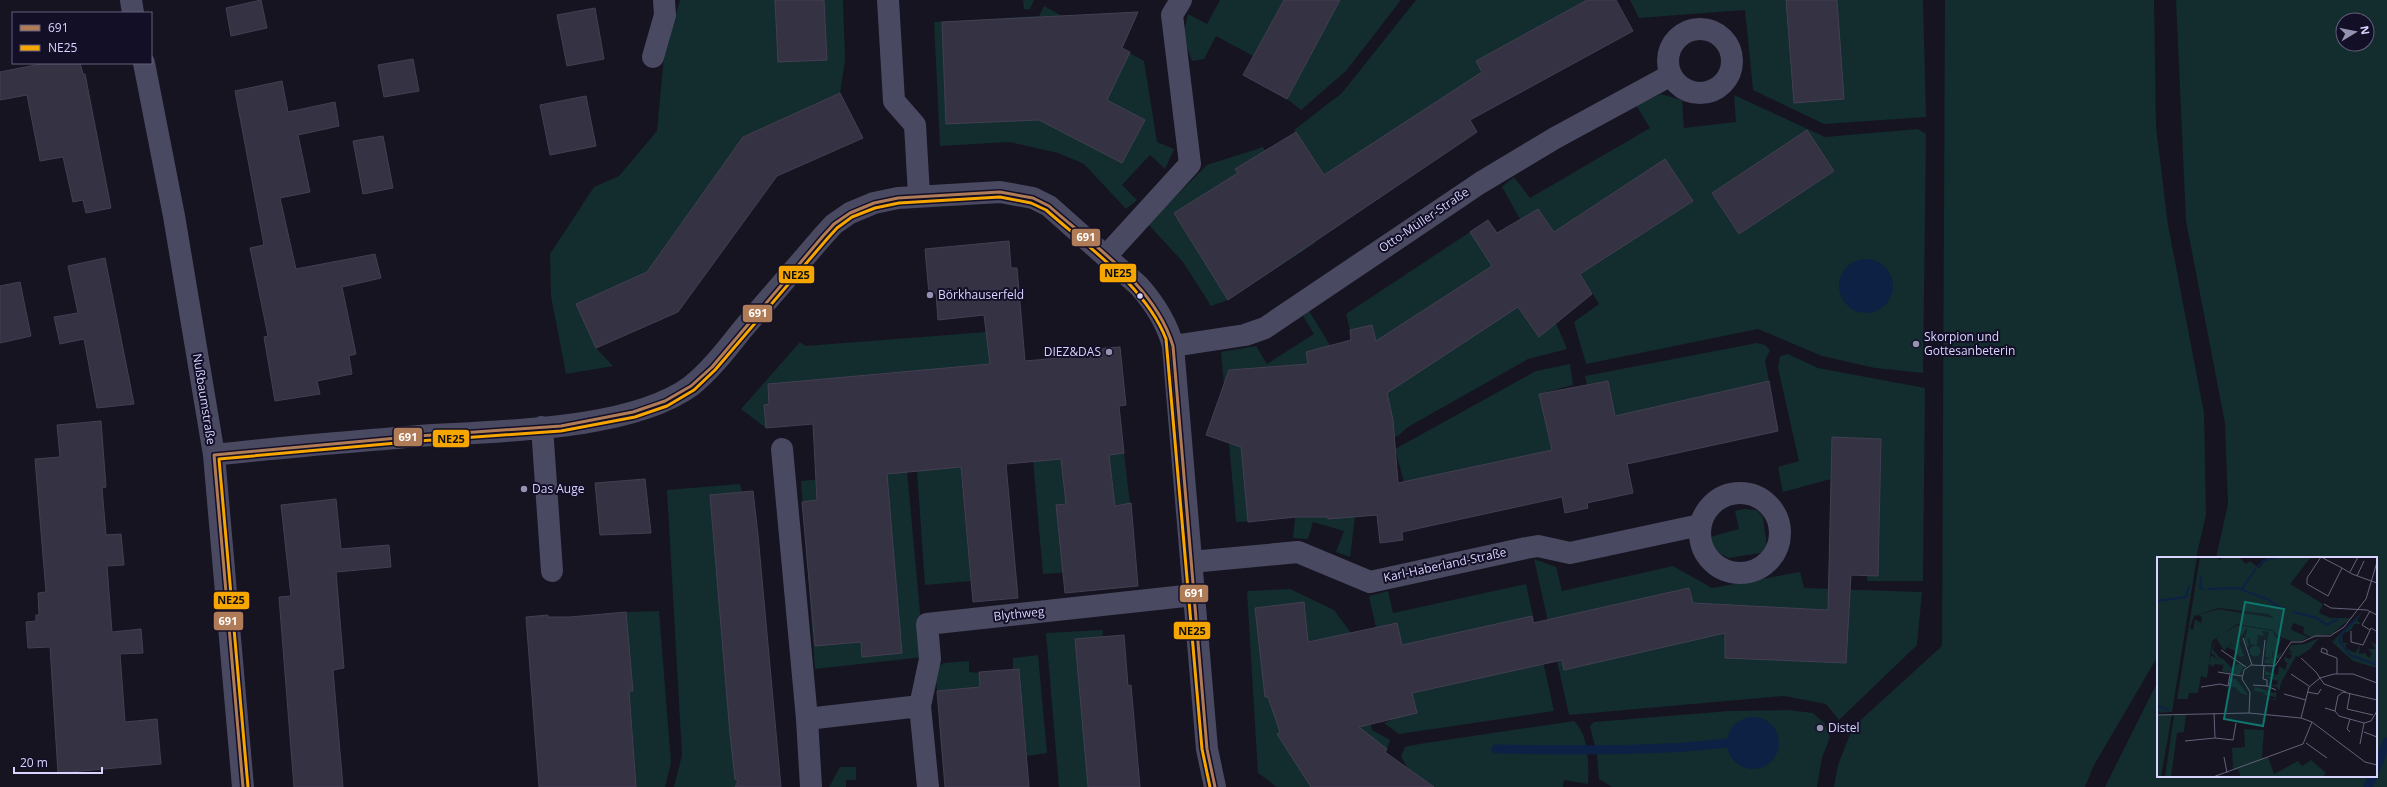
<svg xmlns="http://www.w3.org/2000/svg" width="2387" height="787" font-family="'Open Sans',sans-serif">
	<rect width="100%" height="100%" fill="#161421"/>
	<path fill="#132c2d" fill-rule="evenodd" d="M680,0h163l2,60 -5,33 -97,44 -96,135 -70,32 19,44 17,18 -47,8 -15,-78 -1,-42 44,-67 25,-11 38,-45 7,-75z
		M1023,0h11l-4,9h-6z
		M1220,0h64l-31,56 -37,-20 -12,23 -12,2 -9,-25 5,-22 19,10z
		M1340,0h61l-55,71 -45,39 -14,-11z
		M1416,0h171l-111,61 8,14 -160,100 -30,-45 48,-37z
		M1630,0h293l3,117 -102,7 -71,-34 -8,-80 -106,8z
		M1945,0h209l2,127 12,98 36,188 2,102 -10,43h-38v98l-64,109 -9,22h-251l4,-22 15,-38 89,-81z
		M2176,0h211v787h-282l53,-106v95h218v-218h-160l12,-54 -3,-81 -39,-202zM2343,20h24v24h-24z
		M1044,6l100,55 13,81 17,7 -9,20 -15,-14 -28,30 15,15 -11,9 -42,-45 -26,-11 -49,-11 -69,4 -6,-124 105,-6z
		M1661,94l21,6 2,28 52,-6 -2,-27 91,42 93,-8 8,5 -3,239 -48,-5 -53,-12 -64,-27 -172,35 -12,-42 25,-18 -19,-30 112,-73 -27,-42 -111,73 -16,-23 -18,10 -18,-32 12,-10 16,21 120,-70 -14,-23zM1807,130l27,41 -95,63 -27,-41z
		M1263,147l3,5 -7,3 56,88 -87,57 -17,6 -28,-44 -35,-38 59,-59z
		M1488,220l68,103 11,26 -39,10 -120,68 -10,9 -39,6 12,-22 -25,-106z
		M1309,311l21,34 19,82 -1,20 7,70 -5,40 -14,-5 8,-21 -31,-9 -5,17 -15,-1 2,-20 -59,4 -15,-170 35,-6 11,18 47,-30 -11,-18z
		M986,332l25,30 -99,9 1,9 -17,-8 -128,12 1,20 -5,2 2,22 -25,-19 59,-67 5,4z
		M1757,343l8,2 5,5 -5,11 4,20 -154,35 -7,-35 -21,4 -2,-9z
		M1788,354l30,14 107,20 -2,193h-56v-5h11l3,-137 -49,-1 -1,41 -48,13 -5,-25 21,-6 -21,-93 2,-12z
		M1570,364l3,21 -34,9 13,56 -148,32 -9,-33 141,-78z
		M1124,453l6,51 -15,1 -5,-44 -48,5 4,38 -10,1 3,33 11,34 -27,2 -10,-113z
		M984,465l-23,9 10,107 -46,4 -8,-114z
		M907,470l17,187 -109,12 -14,-188z
		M740,484l2,8 -32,4 23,265 11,8 -9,18h-61l8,-32 -15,-265z
		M1745,509l12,1 6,7 4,30 -6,6 -33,5 -22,-13 4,-8 29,-8 -4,-18z
		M1534,559l22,8 6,24 111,-25 39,22 88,-16 4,16 118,4 -5,53 -78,75 -13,-16 -42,-8 -215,19z
		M1526,584l28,127 -155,23 -15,-11 12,-5 -27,-122 19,-5 5,22z
		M1290,589l44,21 17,23 21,97 18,10 -3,9 -26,38h-84l-19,-14 -11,-182z
		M659,611l12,152 -6,24h-29l-7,-96 4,-1 -7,-78z
		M1103,630l-15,157h-29l-13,-154z
		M1038,655l9,98 -20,3 -8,-87 -6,1v-12z
		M969,661v11l10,1 9,114h-43l-1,-9 22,-2 -2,-29 -23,1 -2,-27 23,-3 -3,-29 -22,2 -2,-23 9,-5z
		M1788,710l25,3 11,10 6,14 -8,21 -5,29h-205l-13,-8 -2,-25 -7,-28 4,-4 135,-11z
		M1574,721c15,14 15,44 14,63l-24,-4 -1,7h-145l6,-7 -17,-13 -6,-10 4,-10 14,-3z
		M840,767h16v13h-10v7h-17z"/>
	<path fill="#0d2144" d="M1839 286a27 27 0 1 1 54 0a27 27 0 1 1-54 0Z
		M1727 743a26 26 0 1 1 52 0a26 26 0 1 1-52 0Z"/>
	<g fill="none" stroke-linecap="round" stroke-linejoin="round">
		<path stroke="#0d2144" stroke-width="9" d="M1496,749c77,1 155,3 231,-6
			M2376,768l11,-26
			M2368,787l5,-11"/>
	</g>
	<path fill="#343243" stroke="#433f54" d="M261,0l6,28 -36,8 -5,-28z
		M775,0h49l3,60 -49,2z
		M1284,0h56l-53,99 -44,-24z
		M1587,0h29l17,31 -163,89 7,12 -249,168 -54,-87 64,-40 -3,-4 61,-37 28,43 158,-103 -6,-11z
		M1786,0h51l7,99 -50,4z
		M595,8l9,51 -37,7 -10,-51z
		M1138,12l-16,36 8,4 -23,48 38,20 -23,43 -83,-43 -93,4 -4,-102z
		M413,59l6,32 -35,6 -6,-32z
		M46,63h34l3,11h2l26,134 -25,5 -3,-13 -10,2 -10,-45 -23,4 -13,-66 -27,5v-28z
		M282,81l6,31 47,-10 4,24 -41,9 12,57 -30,6 16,71 79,-15 6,24 -39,9 14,67 -7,2 3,18 -35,7 3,13 -45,7 -11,-64 4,-1 -18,-88 14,-3 -29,-154z
		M840,93l23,45 -86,38 -99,136 -82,36 -20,-44 71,-32 96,-135z
		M586,96l10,50 -46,9 -10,-50z
		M1807,130l27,41 -95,63 -27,-41z
		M383,136l10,52 -30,6 -10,-53z
		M1665,159l28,42 -113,73 12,20 -53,43 -21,-30 -131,86 6,27 5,63 154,-33 -13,-56 69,-13 7,35 154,-35 9,50 -151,33 6,29 -46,10 1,5 -23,5 -3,-16 -160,35 1,8 -23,3 -3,-28 -49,4v-2h-33l-47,5 -7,-75 -35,-12 23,-65 79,-6 -2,-12 45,-12 -1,-10 22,-5 4,16 116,-75 -22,-34 18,-12 9,13 41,-24 16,23z
		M1009,241l2,27h6l8,93 57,-5 -1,-6 39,-3 6,58 -7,1 5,47 -15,2 6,51 16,-3 7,83 -73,7 -9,-88 10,-1 -5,-45 -55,5 12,134 -45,4 -12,-135 -74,7 15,179 -40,4 -1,-15 -46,4 -13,-144 15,-2 -4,-76 -47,4 -2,-23 5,-1 -1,-20 222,-20 -6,-49 -46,5 -2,-27 -7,1 -4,-45z
		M105,258l29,146 -37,4 -13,-69 -24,5 -6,-27 24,-4 -10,-47z
		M20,282l11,54 -31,7v-57z
		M101,421l5,66 -4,1 4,47 15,-1 3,31 -17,1 5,66 29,-3 2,24 -23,1 5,68 32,-3 4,45 -103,9 -8,-126 -22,1 -2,-26 10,-1v-6h3l-1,-22 8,-1 -11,-133 25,-2 -3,-32z
		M1832,437l49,2 -3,137 -27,-1 -5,88 -121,-5v-25l-161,37 -2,-10 -150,33 5,20 -58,14 28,22 -2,3 49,35h-123l-34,-53 3,-2 -12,-35h-3l-10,-89 49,-6 4,40 89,-19 5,22 130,-29 1,7 156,-35 4,15 135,7z
		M645,479l6,54 -51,2 -5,-52z
		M753,491l5,44 23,252h-46l3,-6 -3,-2 -5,-45 -20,-239z
		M336,499l5,50 48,-4 2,22 -55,5 8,96 -11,2 10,117h-49l-15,-190 12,-1 -10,-91z
		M626,612l7,79h-4l7,96h-97l-13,-170 22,-2v2h22z
		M1124,635l4,51 3,-1 9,102h-52l-13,-148z
		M1019,669l10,118h-84l-8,-96 43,-4 -1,-15z"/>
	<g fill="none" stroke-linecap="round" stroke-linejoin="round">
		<path stroke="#4a4962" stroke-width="22" d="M131,0l2,13
			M888,0l6,101 21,24 4,70
			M1668 61a32 32 0 1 1 64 0a32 32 0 1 1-64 0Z
			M653,57l12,-42 -1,-15
			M144,63l30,153 40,239 29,332
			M1107,255l83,-91 -18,-149 9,-15
			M1173,346l72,-11 20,-7 215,-145 75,-45 116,-63
			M542,427l10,144
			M782,449l25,270
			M214,455c68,-8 137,-13 205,-19 76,-5 211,-5 272,-50 19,-15 36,-37 51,-56 27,-31 54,-63 81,-94l11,-12 16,-11 24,-10 24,-5 102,-6 33,6 16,8 90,80c16,18 28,37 34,60l34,403 8,38
			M1700 533a40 40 0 1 1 80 0a40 40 0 1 1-80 0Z
			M1191,562l107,-10 72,30 156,-34 12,-2 32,7 130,-28
			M920,706l8,81
			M811,787l-4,-68 113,-13 10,-47 -3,-35 267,-29"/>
		<defs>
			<path id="bus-1" d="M214,455l205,-19 142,-10 72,-14 32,-11 26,-15 21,-19 111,-131 11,-12 16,-11 24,-10 24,-5 102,-6 33,6 16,8c45,40 106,80 124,140l34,403 8,38
				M214,455l29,332"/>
			<path id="bus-2" d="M248,787l-29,-328 200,-18 142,-10 74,-14 32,-11 27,-16 21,-20 112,-131 10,-11 15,-11 23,-9 24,-5 101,-6 31,6 15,7c42,37 100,77 120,129l36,410 8,38"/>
		</defs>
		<use href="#bus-1" stroke="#130f26" stroke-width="6"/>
		<use href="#bus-2" stroke="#130f26" stroke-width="6"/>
		<use href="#bus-1" stroke="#b07c57" stroke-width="3"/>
		<use href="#bus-2" stroke="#f7a600" stroke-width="3"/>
	</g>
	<g fill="#9591b1" stroke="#130f26" stroke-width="1.5">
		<circle cx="930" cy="295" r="4"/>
		<circle cx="1916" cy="344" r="4"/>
		<circle cx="1109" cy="352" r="4"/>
		<circle cx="524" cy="489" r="4"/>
		<circle cx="1820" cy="728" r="4"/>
	</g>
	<circle fill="#d9d4ff" stroke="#130f26" stroke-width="1.5" cx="1140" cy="296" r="3.5"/>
	<g text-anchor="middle" stroke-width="4" stroke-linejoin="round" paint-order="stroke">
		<g font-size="12" fill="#d9d4ff" stroke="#130f26">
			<text transform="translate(1424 220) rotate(-34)" y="4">Otto-Müller-Straße</text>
			<text transform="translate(204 399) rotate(81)" y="4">Nußbaumstraße</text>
			<text transform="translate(1445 565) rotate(-12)" y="4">Karl-Haberland-Straße</text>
			<text transform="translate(1019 614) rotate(-6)" y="4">Blythweg</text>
		</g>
		<g font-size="12" fill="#d9d4ff" stroke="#130f26" text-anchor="start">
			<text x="938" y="299">Börkhauserfeld</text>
			<text x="1924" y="341">Skorpion und<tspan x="1924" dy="14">Gottesanbeterin</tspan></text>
			<text x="1101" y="356" text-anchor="end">DIEZ&amp;DAS</text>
			<text x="532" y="493">Das Auge</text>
			<text x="1828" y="732">Distel</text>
		</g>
	</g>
	<g transform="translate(2157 557)">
		<rect width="220" height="220" fill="#161421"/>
		<path d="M0,0h40l-25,155 -15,1zM43,0h17l2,3 5,-3h15l7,7 4,-3 9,7 9,-11h43l-21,27 33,20 -4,9 12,5h20l-19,16 -22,3 -7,-4 1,-6 -11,-4 -2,6 -15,-10 18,12 14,6 -6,4h-11l-13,-5 -5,-6 -36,-6 -25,17 -5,37 -6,-2 -3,17h-9l-1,6h-11zM61,51l50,6 6,4 -56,-9 -20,6 4,2 -1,6 -6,-4 -2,11 -3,-2 4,-12zM206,54l-6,9 4,4h-7l-3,6 -7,3 -2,5 1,5h7l-4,1v4l9,5 5,-8 -1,9 6,-1 4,5 3,-4 -4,-5h7l-4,-7 6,3v23l-24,-7 -21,-19zM80,68l36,6 2,6 9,2h-3l-2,7 -3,2 2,2 -2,7 6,-6 -3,8 -6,-2v-8h-8l4,-17 -7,-1 2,5 -6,-1 -1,10 -6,-1 -2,-6 -2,1 2,6 -2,2 -3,-7 3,-9v-3l-9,12 6,16 -4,1 -6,-7 -6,-2 2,-4 3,2 -2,-3 -7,8 -8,-13zM162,81l-9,11 -12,8 -2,-1 -15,27 -2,8 -2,-4 -8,-2h8l1,-4 -13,-4 12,-1 -12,-1v-4l13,4 1,-9 6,4 2,-6 -5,-1 6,1 -4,-4 1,-3 5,2 2,-4 -5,-3 6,1 -4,-4 2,-4 14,-1zM58,82l-2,11 8,9 -2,2 3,-3 11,11 4,-5h6l1,2 -4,8h-6v-5l-3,5 -9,-3 2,-8 -1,2 -9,-1v3l-5,-3 2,-9 7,5 -7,-8zM92.5 94a5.5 5.5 0 1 1 11 0a5.5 5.5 0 1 1-11 0ZM109,92h7l-1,8 5,4 -4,3 -9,-1 2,-4 6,-1 -7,-1zM73,121l6,1 12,16 -6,-1 -6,-6 -7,-3zM98,130l20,6 2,-1 -2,8 -16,-2 15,1 1,-2 -15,-3 8,-1 -14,-2zM15,157l-11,63h-4v-62zM29,157l-2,18 -7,1 -6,44h-6l9,-62zM87,172l20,1 -2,26 1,3 5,-2 6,17 24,-13 4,5 9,-6 15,13 -3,4h-82l-3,-8 -5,1 -1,-22 13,-1z" fill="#132c2d" fill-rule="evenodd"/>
		<path fill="none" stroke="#0d2144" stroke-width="2" d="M100,10l6,-6 14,-4M44,18l-1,13 4,1M51,32l29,-1 30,11 17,11M85,32l14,-21M0,44l29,-4 3,-11M136,55l24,6 9,7 12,-6M201,60l-16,16 -3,7 11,15 27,10M0,149l12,4"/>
		<path fill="none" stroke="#64617a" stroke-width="1" d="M185,11l-14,28 -21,-12v-6l14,-21 21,11 10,6 25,9M193,15l8,-15M200,19l7,-15M167,47l7,4 36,2 10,5M213,73l-8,-5 8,-14M194,74v11l12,3 8,-17 5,3M86,81l9,27M64,93l25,17M170,97v-4l-5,-2 -1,4 16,6v16M144,101l15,14 8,12 22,8M105,109l3,-26M107,109l-1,13 4,1v6l9,4M61,115l24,4M134,117l18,12M96,128l14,1M44,130l19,-3 8,2 2,-11M150,135l11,2 3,-5M193,136l-3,16 26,6M127,137l22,6M168,151l10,3 4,5 25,7 7,-2 6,-10M178,154l3,-15 5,-4 34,8M57,156l1,25M92,156l1,-21 -8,-13 2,-9 7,-5 24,1 16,-24h11l13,-6h15l14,-9 22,-28 11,-37M0,158l92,-2 52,5 11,4 53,40 12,3M144,161l8,-31 11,-9 14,-4h19l24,9M193,162l-3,10 3,3M207,175l13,5M28,184l30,-3 18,2 3,-17M149,186l21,15M203,187l4,-21M67,200l3,16M56,220l90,-33 9,-22"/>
		<path fill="#0f766e" fill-opacity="0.15" stroke="#0f766e" stroke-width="2" d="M88,45l39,7 -21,117 -39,-7z"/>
		<rect width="220" height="220" fill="none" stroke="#d9d4ff" stroke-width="2"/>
	</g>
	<g stroke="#130f26" stroke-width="1.5">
		<rect x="1071" y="228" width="30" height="19" rx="4" fill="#b07c57"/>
		<rect x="1099" y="263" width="38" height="20" rx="4" fill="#f7a600"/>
		<rect x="778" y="265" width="37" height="19" rx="4" fill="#f7a600"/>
		<rect x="742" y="304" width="31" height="19" rx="4" fill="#b07c57"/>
		<rect x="393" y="427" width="30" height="20" rx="4" fill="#b07c57"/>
		<rect x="432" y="429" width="38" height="19" rx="4" fill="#f7a600"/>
		<rect x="1179" y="584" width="30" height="19" rx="4" fill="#b07c57"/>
		<rect x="213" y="591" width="37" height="19" rx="4" fill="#f7a600"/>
		<rect x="213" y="611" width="31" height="20" rx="4" fill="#b07c57"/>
		<rect x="1173" y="621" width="38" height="19" rx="4" fill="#f7a600"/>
	</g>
	<g font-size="11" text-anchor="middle" font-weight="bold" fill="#fff">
		<text x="1086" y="241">691</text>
		<text x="758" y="317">691</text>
		<text x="408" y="441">691</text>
		<text x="1194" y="597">691</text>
		<text x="228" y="625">691</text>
	</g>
	<g font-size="11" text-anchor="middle" font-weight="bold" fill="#111">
		<text x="1118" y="277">NE25</text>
		<text x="796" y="279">NE25</text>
		<text x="451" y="443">NE25</text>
		<text x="231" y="604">NE25</text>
		<text x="1192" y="635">NE25</text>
	</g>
	<rect x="12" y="12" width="140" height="52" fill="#130f26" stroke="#625e7d"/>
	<rect x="20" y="25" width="20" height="6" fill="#b07c57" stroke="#625e7d"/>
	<text x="48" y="32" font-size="12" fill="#d9d4ff">691</text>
	<rect x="20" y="45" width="20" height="6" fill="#f7a600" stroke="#625e7d"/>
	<text x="48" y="52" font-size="12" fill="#d9d4ff">NE25</text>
	<g transform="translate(2355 32) rotate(80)"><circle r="19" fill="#130f26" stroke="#625e7d"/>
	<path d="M0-3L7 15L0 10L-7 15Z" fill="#9591b1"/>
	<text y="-6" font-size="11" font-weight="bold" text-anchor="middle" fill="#d9d4ff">N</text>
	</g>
	<path d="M14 767v6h88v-6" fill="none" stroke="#d9d4ff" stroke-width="2"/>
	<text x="20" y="767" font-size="12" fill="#d9d4ff" stroke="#130f26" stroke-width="3" paint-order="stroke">20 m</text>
</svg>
